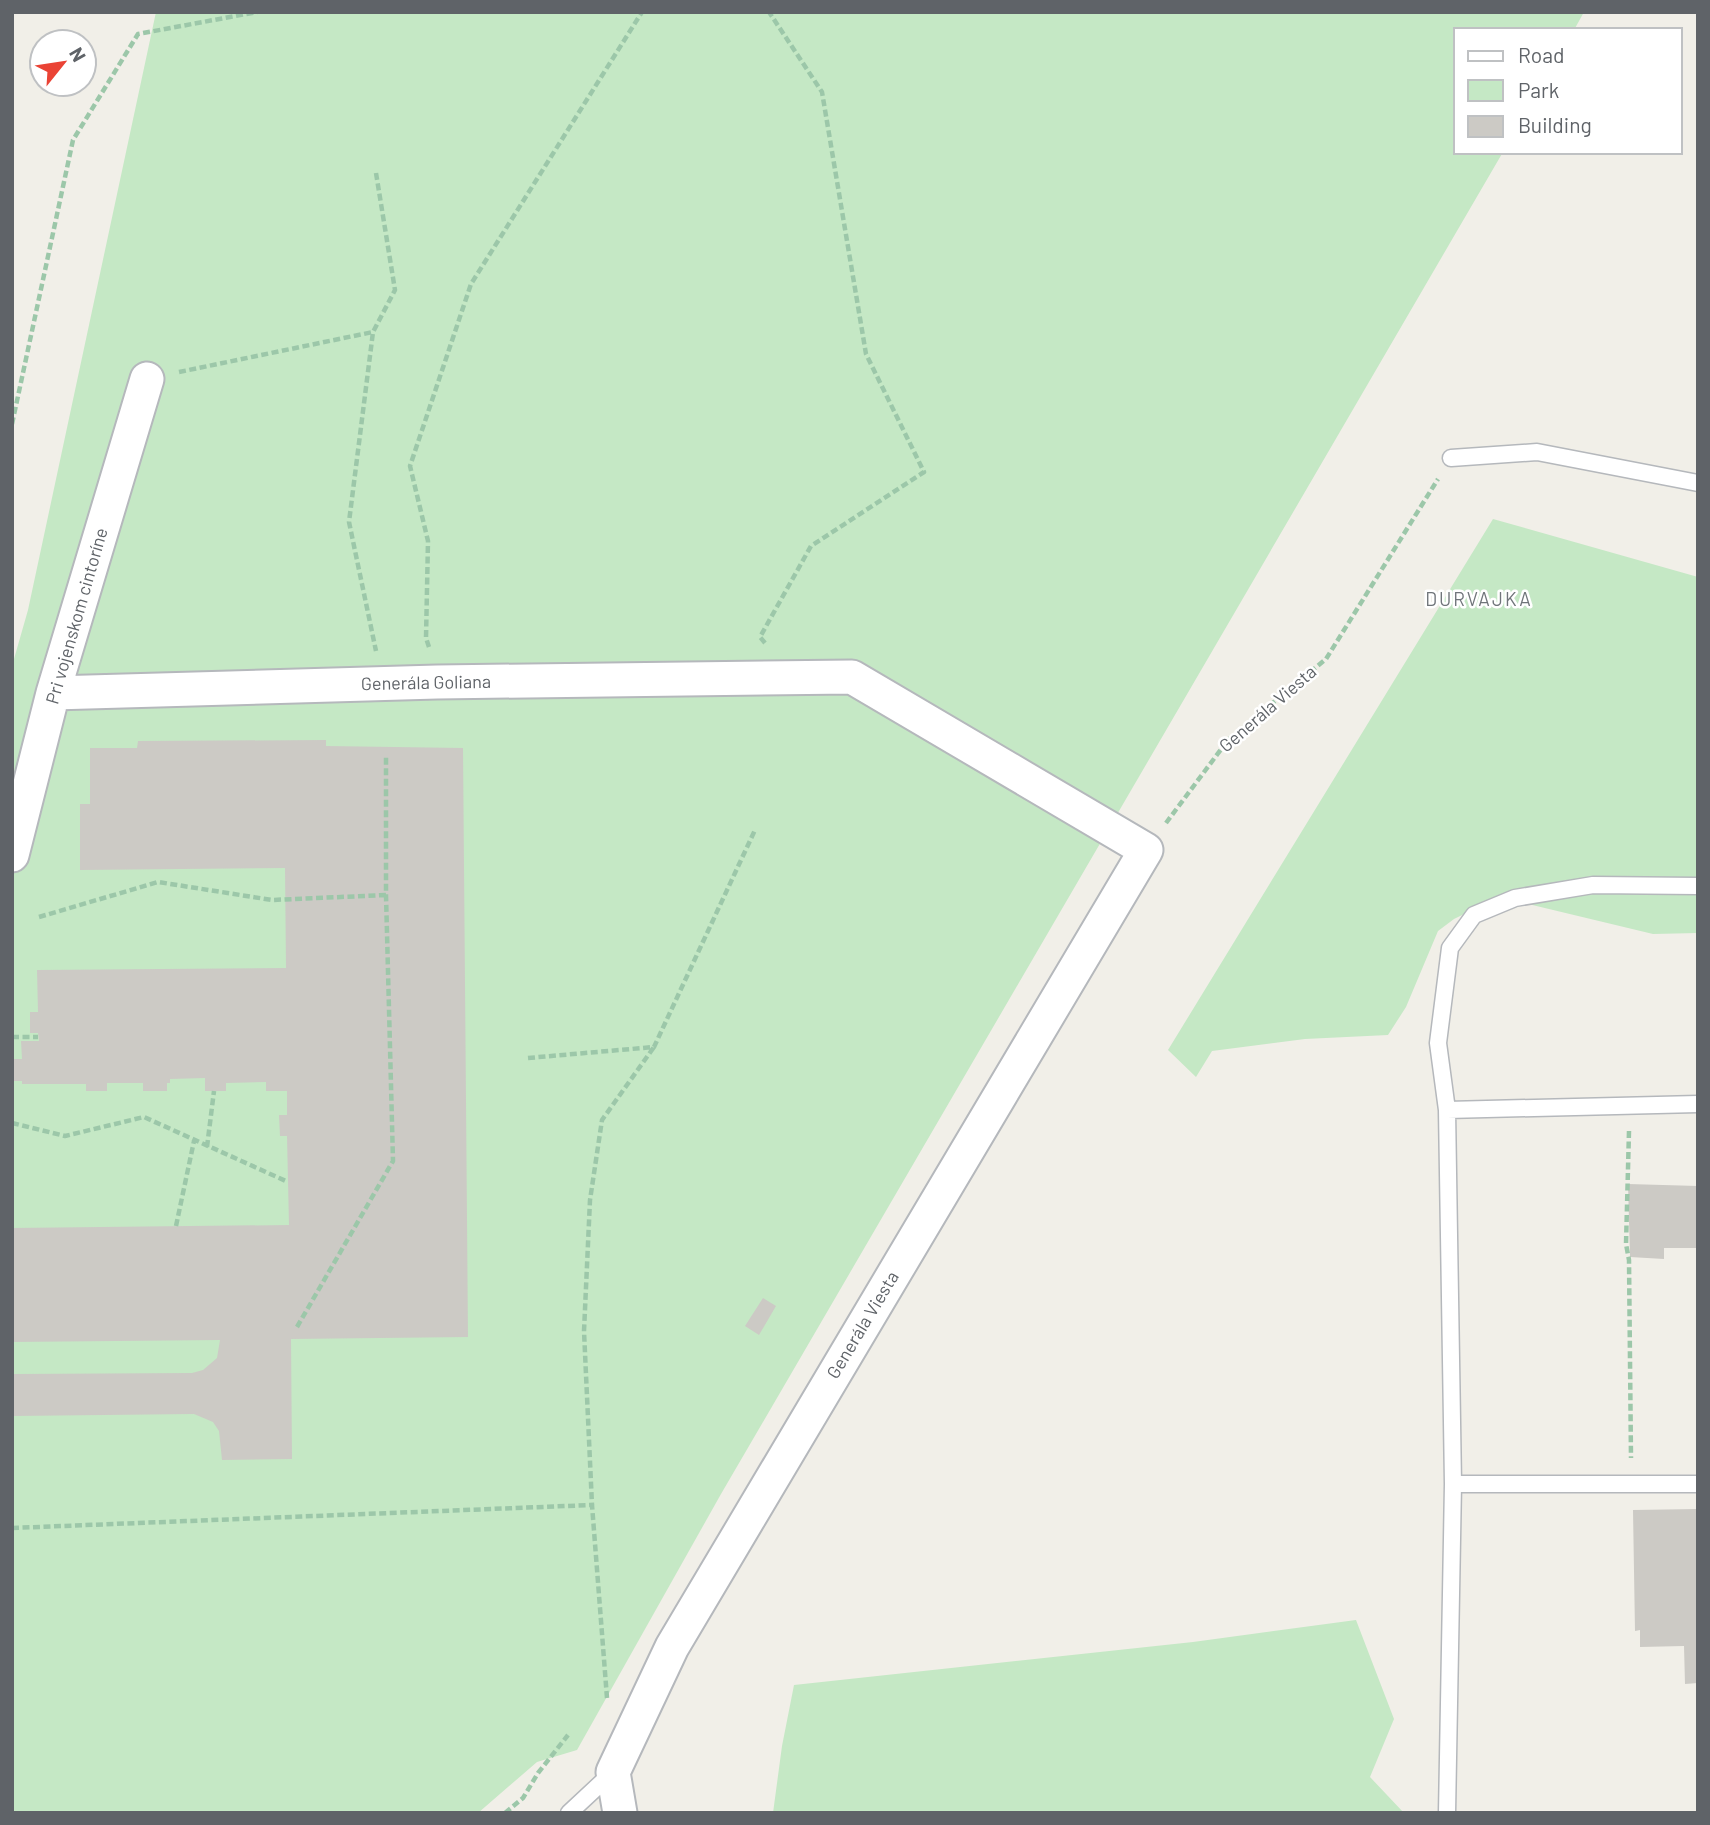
<svg xmlns="http://www.w3.org/2000/svg" width="1710" height="1825" font-family="Barlow,sans-serif">
	<rect width="100%" height="100%" fill="#f1efe8"/>
	<path fill="#c5e8c5" d="M156,12h1428l-10,18h-118v122h47l-782,1342 -144,256 -40,12 -59,51h-466v-1147l16,-56z
		M1493,519l205,58v356l-45,1 -154,-37 -45,22 -16,12 -32,76 -18,28 -83,4 -93,12 -16,26 -28,-27z
		M1356,1620l38,99 -24,58 34,36h-631l9,-67 12,-61 399,-43z"/>
	<path fill="#cccac5" d="M326,740v6l137,2 5,589 -177,2 1,120 -70,1 -3,-29 -6,-9 -19,-8 -182,2v-42l180,-1 11,-3 14,-12 3,-18 -208,2v-114l277,-3 -2,-89h-7l-1,-21h8v-24h-21v-9l-40,1v8h-21v-13l-35,1v4h-3v8h-24v-8h-36v8h-21v-7h-64v-3h-9v-22h9l-1,-18h18l-1,-8h-8v-21h8l-1,-42 249,-2 -1,-100 -205,2v-66h10v-56h47l1,-7z
		M1628,1184l70,2v62h-34v11l-34,-2z
		M763,1298l13,8 -17,29 -14,-9z
		M1698,1509v174l-13,1 -1,-38 -44,1v-17l-5,1 -2,-121z"/>
	<g fill="none" stroke-linecap="round" stroke-linejoin="round">
		<defs>
			<path id="service" d="M1451,458l86,-6 161,31
				M1447,1110l-9,-67 12,-95 24,-33 41,-17 78,-13 105,1
				M1453,1484h245
				M569,1813l44,-41
				M1447,1813l6,-329 -6,-374 251,-6"/>
			<path id="minor" d="M53,693l384,-11 415,-5 294,173 -474,797 -59,125 7,41
				M12,855l41,-162 94,-314"/>
		</defs>
		<use href="#service" stroke="#b5b8bc" stroke-width="19"/>
		<use href="#minor" stroke="#b5b8bc" stroke-width="37"/>
		<path stroke="#9cc7a9" stroke-width="4.5" stroke-dasharray="7 3.5" stroke-linecap="butt" d="M376,173l19,117 -22,42 -24,190 27,129
			M179,372l194,-40
			M12,424l61,-284 65,-106 119,-22
			M765,643l-5,-6 51,-91 113,-74 -58,-118 -44,-262 -53,-80
			M429,647l-3,-9 2,-97 -18,-75 61,-182 171,-272
			M1166,823l62,-83 98,-81 112,-180
			M39,917l119,-35 114,18 114,-5
			M12,1037h26
			M528,1058l126,-11 101,-217
			M12,1123l53,13 79,-19 144,65
			M1629,1131l-3,113 3,16 2,198
			M207,1147l7,-56
			M176,1226l18,-85
			M297,1327l96,-166 -7,-266v-140
			M12,1528l580,-23
			M607,1698l-15,-193 -8,-174 6,-131 12,-80 52,-73
			M505,1813l18,-15 15,-25 30,-38"/>
		<use href="#service" stroke="#fff" stroke-width="16"/>
		<use href="#minor" stroke="#fff" stroke-width="33"/>
	</g>
	<g text-anchor="middle" stroke-width="5" stroke-linejoin="round" paint-order="stroke">
		<g font-size="18" fill="#5f6368" stroke="#fff">
			<text transform="translate(77 616) rotate(-74)" y="6">Pri vojenskom cintoríne</text>
			<text transform="translate(426 683) rotate(-1)" y="6">Generála Goliana</text>
			<text transform="translate(1268 709) rotate(-41)" y="6">Generála Viesta</text>
			<text transform="translate(863 1325) rotate(-59)" y="6">Generála Viesta</text>
		</g>
		<g font-size="19" letter-spacing="2" fill="#70757a" stroke="#fff">
			<text x="1479" y="606">DURVAJKA</text>
		</g>
	</g>
	<rect width="1710" height="1825" fill="none" stroke="#5f6368" stroke-width="28"/>
	<rect x="1454" y="28" width="228" height="126" fill="#ffffff" stroke="#bfc1c3" stroke-width="2"/>
	<rect x="1468" y="51" width="35" height="10" fill="#ffffff" stroke="#bfc1c3" stroke-width="2"/>
	<text x="1518" y="63" font-size="21" fill="#5f6368">Road</text>
	<rect x="1468" y="80" width="35" height="21" fill="#c5e8c5" stroke="#bfc1c3" stroke-width="2"/>
	<text x="1518" y="98" font-size="21" fill="#5f6368">Park</text>
	<rect x="1468" y="116" width="35" height="21" fill="#cccac5" stroke="#bfc1c3" stroke-width="2"/>
	<text x="1518" y="133" font-size="21" fill="#5f6368">Building</text>
	<g transform="translate(63 63) rotate(60)"><circle r="33" fill="#ffffff" stroke="#bfc1c3" stroke-width="2"/>
	<path d="M0-5L12 26L0 18L-12 26Z" fill="#ea4335"/>
	<text y="-10" font-size="19" font-weight="bold" text-anchor="middle" fill="#5f6368">N</text>
	</g>
</svg>
